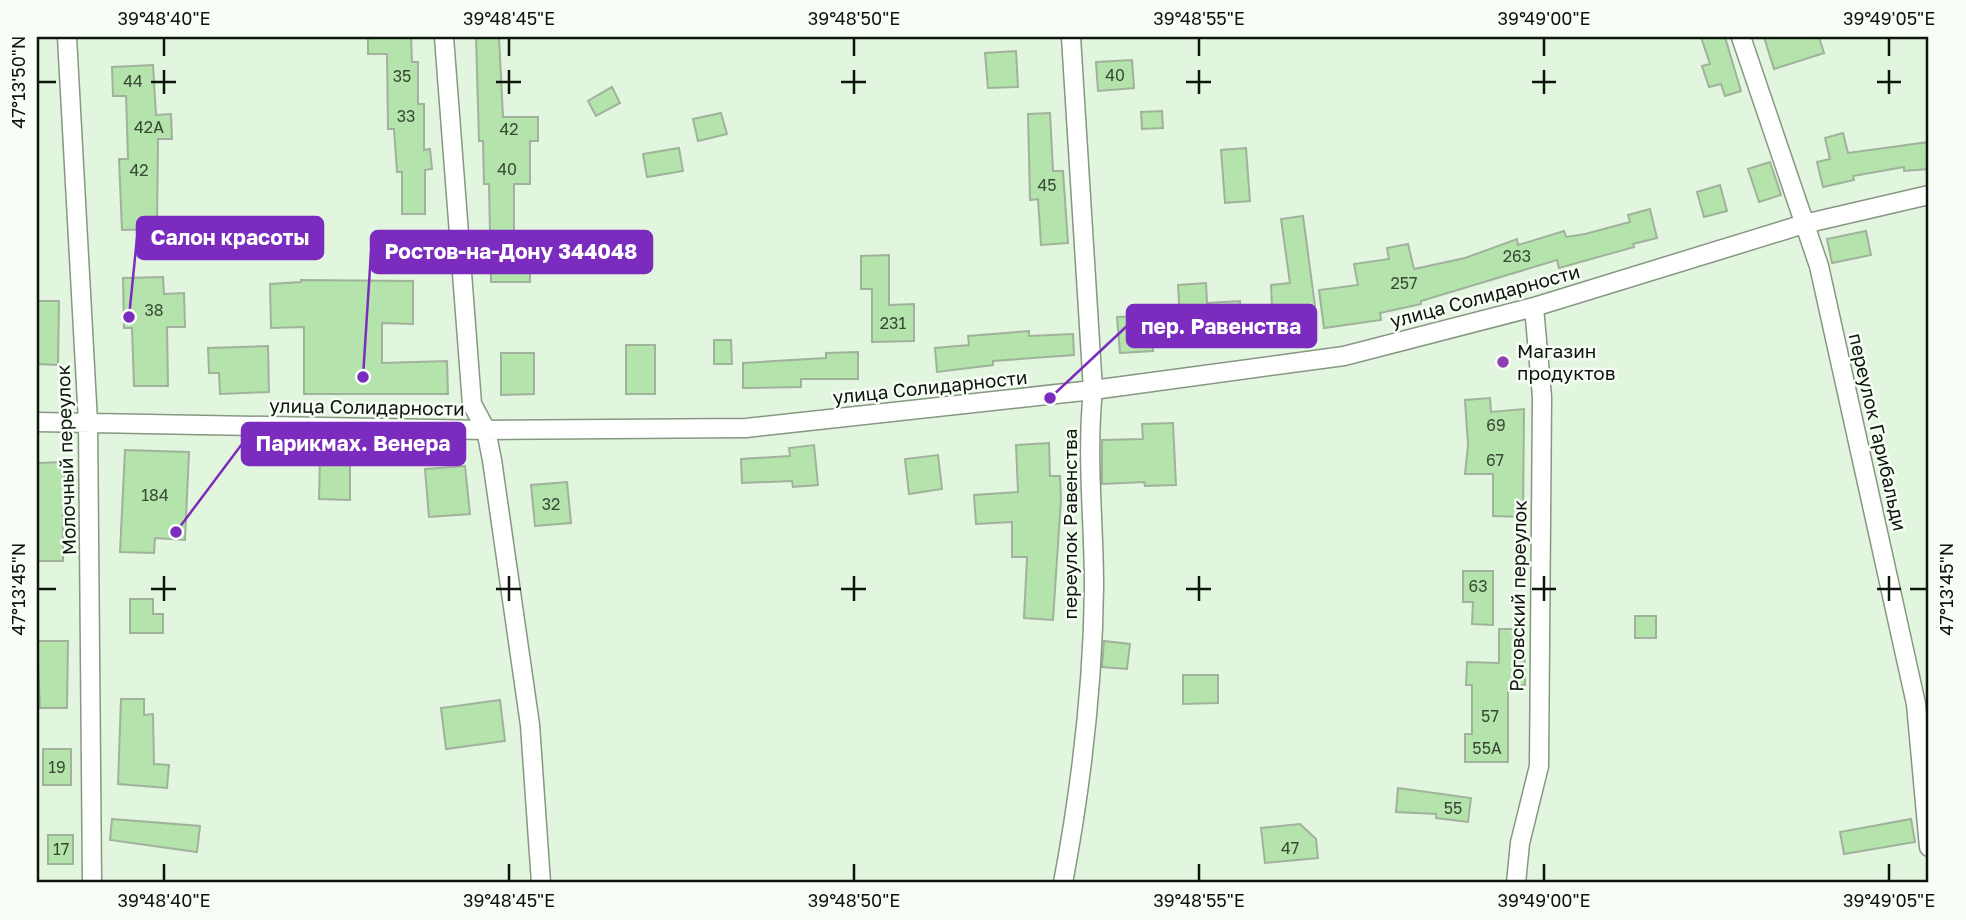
<svg xmlns="http://www.w3.org/2000/svg" width="1966" height="920" font-family="'Golos Text',sans-serif">
	<rect width="100%" height="100%" fill="#e2f5de"/>
	<path fill="#b4e3ab" stroke="#a0b29c" stroke-width="2" d="M368,37h43l1,25h6v42h6v46l6,-1 2,20 -7,1v44h-23v-42h-5l-3,-43h-6l-1,-75h-19z
		M476,37h23l4,80h35v24h-8v43h-16v77h16v21h-39l-2,-98h-5l-1,-43h-4z
		M1701,37h24l16,54 -16,5 -4,-12 -12,3 -7,-21 8,-2z
		M1764,37h55l5,16 -50,16z
		M1016,51l2,36 -30,1 -3,-35z
		M1132,60l2,28 -36,3 -2,-29z
		M153,65l3,50 15,-1 1,25h-14l-1,90 -35,1 -3,-71h9l-2,-63h-13l-1,-29z
		M612,87l8,16 -24,13 -8,-15z
		M1162,111l1,17 -21,1 -1,-17z
		M721,113l6,21 -29,7 -5,-22z
		M1050,113l3,58h10l5,72 -27,2 -3,-46 -8,1 -2,-86z
		M1843,133l5,20 81,-11v27l-25,2v-4l-51,9 1,4 -31,7 -6,-25 13,-3 -5,-21z
		M679,148l4,23 -36,6 -4,-23z
		M1246,148l4,53 -25,2 -4,-53z
		M1770,162l11,33 -22,7 -11,-33z
		M1720,185l7,26 -23,6 -7,-25z
		M1650,209l7,29 -24,6 1,3 -75,21 -2,-8 -136,41v3l-41,9 1,7 -57,8 -5,-38 39,-5 -4,-21 35,-5 -2,-11 21,-4 6,25 51,-11 52,-19 1,6 46,-14 2,6 19,-3 45,-12 -2,-7z
		M1303,216l12,90 -43,2 -1,-23 19,-2 -9,-64z
		M1866,231l5,24 -39,8 -5,-24z
		M889,255v50l25,-1v37l-42,1v-53h-11v-33z
		M163,277l1,17 20,-1 1,34h-18l1,59h-34l-2,-58h-8l-1,-50z
		M301,280l112,1v43l-31,-1v40l65,-2 1,33h-144v-67l-33,1 -1,-44 31,-2z
		M1206,283l1,20 33,-2 2,40 -24,2 -1,-11 -36,3 -3,-50z
		M37,301h22l-1,64 -21,-1z
		M1140,316l1,10h11l1,25 -33,2 -3,-36z
		M1029,331v5l44,-2 1,21 -81,6v4l-56,7 -2,-24 34,-3 -1,-9z
		M714,340h17l1,24h-18z
		M626,345h29v49h-29z
		M268,346l1,46 -49,2 -1,-21h-10l-1,-25z
		M858,352v27h-57v8l-58,1v-25l83,-5v-5z
		M501,353h33v41l-33,1z
		M1490,398l1,14 33,-3 -1,108 -30,-1v-42h-28l3,-29 -3,-45z
		M1173,423l3,62 -31,1 -1,-4 -42,2v-44l41,-1 -1,-15z
		M1049,443l1,33h10l1,23 -8,121 -29,-2 3,-61h-15v-35l-36,2 -2,-29 44,-3 -2,-47z
		M814,445l4,40 -25,2 -1,-6 -50,2 -1,-24 49,-3 -1,-8z
		M125,450l64,2 -4,88 -30,-2 -1,15 -34,-1z
		M938,455l4,34 -33,5 -4,-35z
		M320,459h30v41l-31,-1z
		M65,462l2,47h-4v52h-26v-98z
		M465,466l5,48 -41,3 -4,-48z
		M567,482l4,41 -36,3 -4,-41z
		M1463,571h30v54l-21,-1 1,-22h-10z
		M130,599h23v15h10v19h-33z
		M1635,616h21v22h-21z
		M1499,629h25l1,56h-17v77h-43v-28h7v-49h-6l1,-23 32,1z
		M37,641h31l-1,67h-27z
		M1104,641l26,3 -3,25 -25,-2z
		M1183,675h35v28l-35,1z
		M121,699h23v16l9,-1 1,50 15,1 -2,23 -49,-4z
		M500,700l5,41 -59,8 -5,-41z
		M43,749h28v36h-28z
		M1398,788l73,10 -3,24 -32,-4v-4l-40,-2z
		M112,819l88,7 -3,26 -87,-12z
		M1911,819l4,23 -71,12 -4,-22z
		M1300,824l16,15 2,19 -53,5 -4,-35z
		M48,835h25v29h-25z"/>
	<g fill="none" stroke-linecap="round" stroke-linejoin="round">
		<defs>
			<path id="street" d="M67,37l21,385 4,461
				M444,37l28,367 14,26 6,30 38,265 11,158
				M1741,37l78,229 97,438 13,143
				M37,422l449,8 260,-2 347,-38 251,-34 190,-49 270,-83 125,-29
				M1063,883c18,-96 30,-198 31,-296 0,-66 -8,-131 -1,-197l-22,-353
				M1516,883l4,-40 19,-77 3,-369 -8,-90"/>
		</defs>
		<use href="#street" stroke="#869782" stroke-width="21"/>
		<use href="#street" stroke="#fff" stroke-width="18"/>
	</g>
	<path fill="none" stroke="#0e150d" stroke-width="2.5" d="M164,38v18M509,38v18M854,38v18M1199,38v18M1544,38v18M1889,38v18M164,70v24M509,70v24M854,70v24M1199,70v24M1544,70v24M1889,70v24M38,82h18M151,82h25M496,82h25M841,82h25M1186,82h25M1532,82h24M1877,82h24M164,576v25M509,576v25M854,576v25M1199,576v25M1544,576v25M1889,576v25M38,589h18M151,589h25M496,589h25M841,589h25M1186,589h25M1532,589h24M1877,589h24M1910,589h17M164,864v17M509,864v17M854,864v17M1199,864v17M1544,864v17M1889,864v17"/>
	<circle fill="#8e41b2" stroke="#f7fef5" stroke-width="2.5" cx="1503" cy="362" r="7"/>
	<g text-anchor="middle" stroke-width="5" stroke-linejoin="round" paint-order="stroke">
		<g font-size="16" fill="#384834">
			<text x="1115" y="81">40</text>
			<text x="402" y="82">35</text>
			<text x="133" y="87">44</text>
			<text x="406" y="122">33</text>
			<text x="149" y="133">42А</text>
			<text x="509" y="135">42</text>
			<text x="507" y="175">40</text>
			<text x="139" y="176">42</text>
			<text x="1047" y="191">45</text>
			<text x="1517" y="262">263</text>
			<text x="1404" y="289">257</text>
			<text x="154" y="316">38</text>
			<text x="893" y="329">231</text>
			<text x="1496" y="431">69</text>
			<text x="1495" y="466">67</text>
			<text x="155" y="501">184</text>
			<text x="551" y="510">32</text>
			<text x="1478" y="592">63</text>
			<text x="1490" y="722">57</text>
			<text x="1487" y="754">55А</text>
			<text x="57" y="773">19</text>
			<text x="1453" y="814">55</text>
			<text x="1290" y="854">47</text>
			<text x="61" y="855">17</text>
		</g>
		<g font-size="19" fill="#0e150d" stroke="#f7fef5">
			<text transform="translate(1485 296) rotate(-15)" y="7">улица Солидарности</text>
			<text transform="translate(930 387) rotate(-6)" y="7">улица Солидарности</text>
			<text transform="translate(367 407) rotate(1)" y="7">улица Солидарности</text>
			<text transform="translate(1878 432) rotate(77)" y="7">переулок Гарибальди</text>
			<text transform="translate(66 460) rotate(-92)" y="7">Молочный переулок</text>
			<text transform="translate(1070 524) rotate(-90)" y="7">переулок Равенства</text>
			<text transform="translate(1518 596) rotate(-89)" y="7">Роговский переулок</text>
		</g>
		<g font-size="19" fill="#0e150d" stroke="#f7fef5" text-anchor="start">
			<text x="1517" y="358">Магазин<tspan x="1517" dy="22">продуктов</tspan></text>
		</g>
	</g>
	<path fill="none" stroke="#7b2cbf" stroke-width="2.5" d="M129 317L137 238M363 377L371 252M1050 398L1127 326M176 532L242 444"/>
	<g fill="#7b2cbf" stroke="#f7fef5" stroke-width="2.5">
		<circle cx="129" cy="317" r="7"/>
		<circle cx="363" cy="377" r="7"/>
		<circle cx="1050" cy="398" r="7"/>
		<circle cx="176" cy="532" r="7"/>
	</g>
	<g fill="#7b2cbf" stroke="#7b2cbf" stroke-width="2.5">
		<rect x="137" y="217" width="186" height="42" rx="7"/>
		<rect x="371" y="231" width="281" height="42" rx="7"/>
		<rect x="1127" y="305" width="189" height="42" rx="7"/>
		<rect x="242" y="423" width="223" height="42" rx="7"/>
	</g>
	<g font-size="21" text-anchor="middle" font-weight="bold" fill="#fff">
		<text x="230" y="245">Салон красоты</text>
		<text x="511" y="259">Ростов-на-Дону 344048</text>
		<text x="1221" y="334">пер. Равенства</text>
		<text x="353" y="451">Парикмах. Венера</text>
	</g>
	<rect width="1966" height="920" fill="none" stroke="#f7fef5" stroke-width="77"/>
	<rect x="38" y="38" width="1889" height="843" fill="none" stroke="#0e150d" stroke-width="2.5"/>
	<g font-size="18" text-anchor="middle" fill="#0e150d">
		<text x="164" y="25">39°48'40"E</text>
		<text x="509" y="25">39°48'45"E</text>
		<text x="854" y="25">39°48'50"E</text>
		<text x="1199" y="25">39°48'55"E</text>
		<text x="1544" y="25">39°49'00"E</text>
		<text x="1889" y="25">39°49'05"E</text>
		<text transform="translate(19 82) rotate(-90)" y="6">47°13'50"N</text>
		<text transform="translate(19 589) rotate(-90)" y="6">47°13'45"N</text>
		<text transform="translate(1947 589) rotate(-90)" y="6">47°13'45"N</text>
		<text x="164" y="907">39°48'40"E</text>
		<text x="509" y="907">39°48'45"E</text>
		<text x="854" y="907">39°48'50"E</text>
		<text x="1199" y="907">39°48'55"E</text>
		<text x="1544" y="907">39°49'00"E</text>
		<text x="1889" y="907">39°49'05"E</text>
	</g>
</svg>
